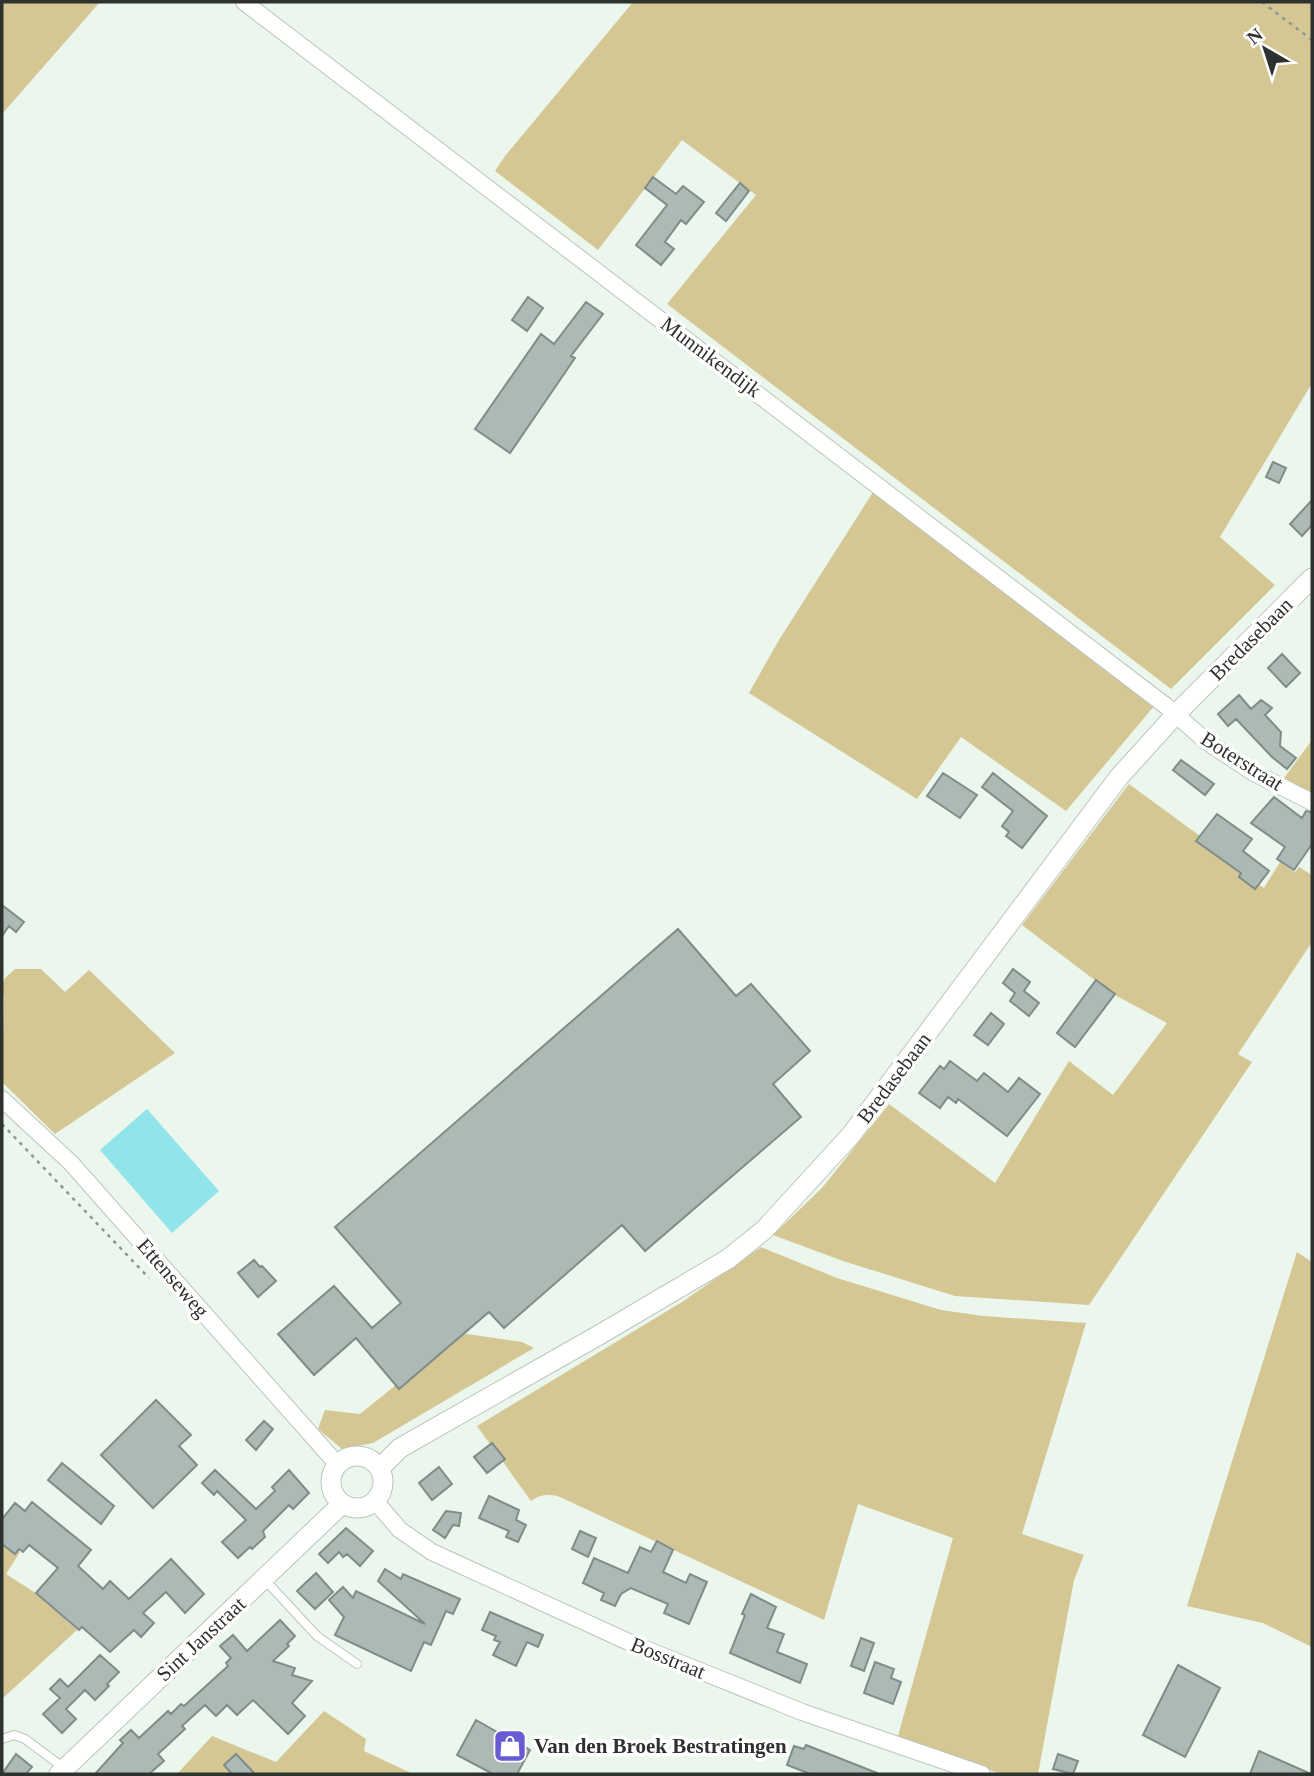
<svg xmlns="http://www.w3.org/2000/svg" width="1314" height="1776" font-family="'Times New Roman',serif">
	<rect width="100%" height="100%" fill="#ebf6ed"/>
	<path fill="#d4c794" d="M2,2h98l-98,112z
		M633,2h679v381l-92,154 55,48 -104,104 -504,-385 89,-109 -74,-55 -84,110 -103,-79 10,-15z
		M873,492l282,213 -89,106 -105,-74 -44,62 -168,-106 30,-53z
		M1312,740v53l-28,-15z
		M1129,784l71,52 -3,5 67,47 16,-26 15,10 4,-5 13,8v67l-74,112 14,8 -163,243 -134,-9 -112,-35 -70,-26 49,-47 67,-84 106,79 74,-122 44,34 54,-72 -54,-29 -91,-69z
		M15,969h26l24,23 24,-22 86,83 -120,81 -53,-52 2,-82 -2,-14 3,-8z
		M761,1247l76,31 104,32 42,6 103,7 -64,211 62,21 -10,25 -36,194h-37l-103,-38 55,-198 -95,-34 -34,116 -264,-123c-12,-4 -19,-3 -29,4l-54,-75 205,-124z
		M1297,1252l15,10v385l-49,-24 -76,-17z
		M460,1333l62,9 12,6 -161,95 -31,6 -24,-20 7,-19 35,4z
		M2,1539l18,13 -14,22 31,20 40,36 -75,69z
		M324,1711l42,28 -2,12 49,23h-236l35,-38 64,26z"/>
	<path fill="#92e4eb" d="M147,1109l72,82 -47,42 -72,-83z"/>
	<path fill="#acb9b5" stroke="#7f8c89" stroke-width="2" d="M653,177l23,17 7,-8 21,16 -18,22 -5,-4 -16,22 9,7 -13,16 -25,-20 31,-40 -22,-17z
		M740,183l9,8 -23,30 -10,-8z
		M528,297l15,11 -16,23 -15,-11z
		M586,302l17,12 -32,42 4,2 -65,95 -35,-24 66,-95 13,10z
		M1273,462l13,6 -7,15 -13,-6z
		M1312,500v25l-10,11 -12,-12z
		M1282,654l18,19 -14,14 -18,-19z
		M1239,695l12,14 10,-9 11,8 -7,7 16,17 -1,14 16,12 -9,11 -15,-12 -36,-38 -8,7 -10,-12z
		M1181,760l33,24 -9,11 -32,-25z
		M943,773l34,22 -17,23 -33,-22z
		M993,773l54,43 -25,32 -16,-12 3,-4 -7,-6 11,-15 -31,-24z
		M1274,797l28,21 4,-7 6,1v32l-18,26 -17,-11 8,-12 -34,-24z
		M1217,814l35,25 -9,12 26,20 -14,18 -16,-12 2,-4 -45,-32z
		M2,905l22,17 -8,10 -7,-6 -7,10z
		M678,929l58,67 15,-12 59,67 -37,33 28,33 -156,134 -23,-26 -118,103 -15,-16 -90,77 -43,-51 -42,37 -36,-41 56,-48 38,42 29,-25 -66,-76z
		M1013,969l17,13 -6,9 15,12 -10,13 -19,-15 5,-8 -12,-10z
		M1096,980l19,14 -40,53 -18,-14z
		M991,1013l13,11 -16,21 -14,-10z
		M950,1061l27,20 7,-8 24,19 11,-14 21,16 -33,42 -49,-37 -2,4 -8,-6 -8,11 -21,-15 21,-27 4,3z
		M254,1260l6,7 2,-1 14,15 -18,16 -20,-24z
		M156,1400l35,35 -12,11 18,19 -44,43 -52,-53z
		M264,1421l9,8 -17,21 -10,-10z
		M492,1443l13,16 -18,14 -13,-16z
		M62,1463l52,43 -13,18 -53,-44z
		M439,1467l13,17 -20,16 -13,-17z
		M215,1470l41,39 19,-18 -3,-4 17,-17 20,23 -16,16 -4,-4 -26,26 2,6 -13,12 -2,-2 -12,11 -16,-16 24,-22 -29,-29 -3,4 -12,-12z
		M489,1496l30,14 -3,10 10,5 -8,17 -12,-5 3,-6 -30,-13z
		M32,1502l59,48 -13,16 25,23 7,-8 19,18 42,-40 33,35 -19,19 -19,-21 -23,21 11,10 -13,14 -7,-7 -24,22 -28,-25 -3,3 -43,-37 22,-25 -29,-23 -6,7 -4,-3 -4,5 -13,-10v-25l13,-16 10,8z
		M446,1511l15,2 -2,13 -6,-1 -8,13 -12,-8z
		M346,1528l27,23 -13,15 -13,-12 -4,3 -4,-5 -11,11 -9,-9z
		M580,1531l16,7 -8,19 -16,-8z
		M657,1541l16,9 -10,22 23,11 4,-9 17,8 -18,42 -25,-11 4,-9 -37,-16 -10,6 -6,12 -14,-6 3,-7 -21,-10 11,-25 34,15 12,-26 11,5z
		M385,1569l16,10 2,-5 57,25 -7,15 -7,-3 -15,34 -7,-3 -13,29 -76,-36 9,-18 -15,-17 14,-13 10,11 3,-7 69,33 -47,-43z
		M316,1573l17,19 -18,17 -18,-18z
		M751,1594l25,13 -9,21 17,6 -7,18 30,12 -7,19 -70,-30 15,-38 -3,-1z
		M490,1612l53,23 -5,12 -11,-5 -11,24 -23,-11 7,-13 -6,-2 2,-4 -14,-6z
		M280,1620l15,16 -8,8 2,2 -16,15 22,7 -3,7 20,6 -20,22 13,13 -17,18 -35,-34 -16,15 -10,-10 -11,11 -11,-11 -23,21 3,3 -27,25 6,7 -15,13h-54l28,-31 -3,-3 11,-10 8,8 29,-27 3,3 10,-10 3,2 44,-40 -2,-3 5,-5 -11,-12 13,-11 14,16z
		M861,1638l13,5 -10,28 -13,-5z
		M100,1655l19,17 -12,12 2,2 -14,14 -10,-10 -19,19 10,10 -14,14 -19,-19 17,-16 -10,-9 10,-10 8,8z
		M875,1662l19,7 -3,9 10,4 -8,22 -29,-11z
		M1178,1665l42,23 -35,69 -42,-22z
		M476,1720l30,17 8,-2 5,2 3,8 8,5 -13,24h-24l-36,-19z
		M806,1745l71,28v1h-67l-23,-9 7,-19 10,3z
		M1259,1751l52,23h-61z
		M16,1754l16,13 -6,7h-24z
		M236,1754l19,20h-23l-8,-9z
		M1058,1754l20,7 -5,13 -20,-5z"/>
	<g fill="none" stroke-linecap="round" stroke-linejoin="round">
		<defs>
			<path id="service" d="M265,1580l52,56 40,28
				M2,1739l12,-4 11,4 39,29"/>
			<path id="minor" d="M244,2l922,704 41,36 47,31 58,29
				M2,1099l69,64 266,301
				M375,1501l25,29 32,22 201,92 169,68 180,62"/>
			<path id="tertiary" d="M331 1482a26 26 0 1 1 52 0a26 26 0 1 1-52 0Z
				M380,1468l20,-20 199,-113 129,-76 36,-29 87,-95 268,-358 57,-63 136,-136
				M59,1774l283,-270"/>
		</defs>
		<use href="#service" stroke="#bbc5bd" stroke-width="10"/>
		<use href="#minor" stroke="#bbc5bd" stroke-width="18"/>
		<use href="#tertiary" stroke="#bbc5bd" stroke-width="21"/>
		<path stroke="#909791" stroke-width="2.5" stroke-dasharray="3.5 5" stroke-linecap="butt" d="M1262,2l50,38
			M2,1124l147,154"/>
		<use href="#service" stroke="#fff" stroke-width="8"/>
		<use href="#minor" stroke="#fff" stroke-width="16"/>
		<use href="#tertiary" stroke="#fff" stroke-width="19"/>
	</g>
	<defs>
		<symbol id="shop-square" viewBox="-11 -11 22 22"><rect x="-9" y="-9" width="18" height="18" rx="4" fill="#695bd4" stroke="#fff"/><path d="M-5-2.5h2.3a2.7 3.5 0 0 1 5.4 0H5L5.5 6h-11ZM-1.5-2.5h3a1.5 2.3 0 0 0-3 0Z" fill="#fff"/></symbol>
	</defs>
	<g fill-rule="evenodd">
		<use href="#shop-square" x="491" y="1727" width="38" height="38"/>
	</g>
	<g text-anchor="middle" stroke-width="7" stroke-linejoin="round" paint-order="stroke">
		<g font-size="21" fill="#2e322f" stroke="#fff">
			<text transform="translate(711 357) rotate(37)" y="7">Munnikendijk</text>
			<text transform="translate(1251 639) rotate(-45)" y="7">Bredasebaan</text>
			<text transform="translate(1242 761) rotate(32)" y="7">Boterstraat</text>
			<text transform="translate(894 1078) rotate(-53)" y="7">Bredasebaan</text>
			<text transform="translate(173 1278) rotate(49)" y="7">Ettenseweg</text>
			<text transform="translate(201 1639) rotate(-43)" y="7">Sint Janstraat</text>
			<text transform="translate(668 1658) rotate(22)" y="7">Bosstraat</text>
		</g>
		<g font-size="21" font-weight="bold" fill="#2e322f" stroke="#fff" text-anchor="start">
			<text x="534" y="1753">Van den Broek Bestratingen</text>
		</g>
	</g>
	<rect width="1314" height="1776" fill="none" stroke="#2e322f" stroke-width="7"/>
	<g transform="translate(1265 49) rotate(321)" stroke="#ffffff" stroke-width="5" paint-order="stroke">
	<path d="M0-5L12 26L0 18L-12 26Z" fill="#2e322f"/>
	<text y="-10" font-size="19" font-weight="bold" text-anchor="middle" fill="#2e322f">N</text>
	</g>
</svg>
